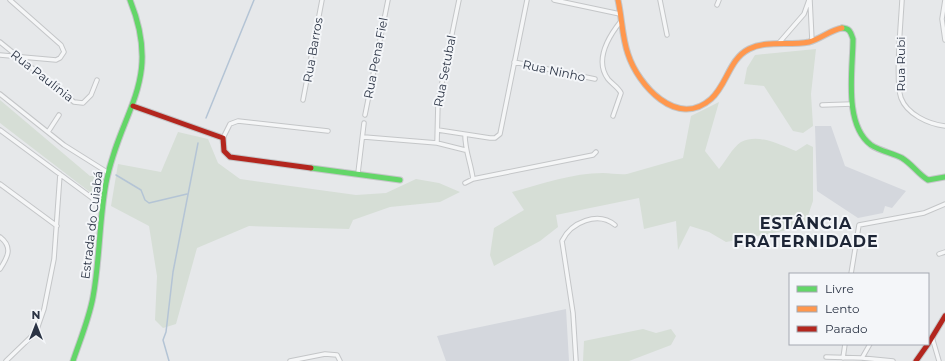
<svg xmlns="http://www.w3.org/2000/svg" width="945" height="361" font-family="Montserrat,sans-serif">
	<rect width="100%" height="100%" fill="#e6e8ea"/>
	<path fill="#d4d7dd" d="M815,126h16l14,40 61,25 -14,17 -7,-2 -2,7 -25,5 -41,-27z
		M566,309l3,52h-123l-9,-25z"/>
	<path fill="#d6ded6" d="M816,49l-5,45 2,32 -10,7 -10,-2 -29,-45 -20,-2 3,-16 8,-13z
		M0,100l90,76h9l-4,20 -95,-73z
		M719,102l-14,49 14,18c7,-8 13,-21 22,-27 18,-9 39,3 55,9l11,-7 6,3v54l-9,26 -78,15 -17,-10 -19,-6 -12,24 -2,-29 -32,8 -5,-31 -83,17 2,12 -18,14 -46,25 -4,-11 4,-27 30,-18 -12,-18c29,-8 61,-19 91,-19 8,0 16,2 24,1l56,-16 8,-42z
		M178,132l30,7 10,24 22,16 116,16 30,-2 30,-14 23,4 21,9 -20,10 -50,5 -37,13 -4,9 -100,-3 -52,22 -21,76 -13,4 -8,-8 2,-44 -8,-50 -38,-20 7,-42 43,8z
		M643,329l13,4 15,-4 5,7 -5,9 -42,16h-46l1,-20z"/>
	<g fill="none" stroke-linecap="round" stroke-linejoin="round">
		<path stroke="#b4c4d5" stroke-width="1.5" d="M206,118l48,-118
			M116,175l25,15 4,10 4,3 38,-9
			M169,361l-6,-21 3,-8 7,-60 25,-129"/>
		<defs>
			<path id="street" d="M554,0l66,14
				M660,0l7,35
				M810,0l2,41
				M902,0c-1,21 -7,82 -1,98 6,16 27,26 44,28
				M945,0l-3,19 3,21
				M717,5l2,-5
				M0,42l74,60 9,1 8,-8 6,-15
				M778,44l26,-30 5,-14
				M0,55l56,5 4,-2 4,-6 -3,-7 -51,-45
				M514,62l81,17
				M0,94l64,51 43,27
				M303,100l19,-100
				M822,105l30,-1
				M365,115l23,-115
				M613,116l8,-23c-3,-6 -9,-9 -13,-14 -14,-19 1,-43 13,-58
				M0,130l103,76
				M438,130l52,8h5l5,-4 27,-134
				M48,132l11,-17
				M465,135c0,16 6,28 8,44
				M364,137l73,6 28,7
				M223,138l7,-14 8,-3 90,10
				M437,143l1,-41 21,-102
				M358,173l6,-50
				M465,183l8,-4 120,-24 3,-3
				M0,184l57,42
				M0,237c13,10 8,20 0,32
				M939,254l6,-2
				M851,274l8,-49 65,-12 21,-9
				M932,337l7,24
				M826,357l36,1 31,3
				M843,358l2,-14
				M862,358l8,-14
				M6,361l30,-29 8,-23 10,-50 6,-85
				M290,361l35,-7 12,1 3,6
				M576,361l-3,-48 -11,-72c9,-19 36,-30 53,-16"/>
			<path id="fast" d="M842,28c8,0 9,5 11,11 0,30 -10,85 18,106 9,6 21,8 31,13 10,6 16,16 26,22l17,-3
				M311,168l89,12
				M73,361c7,-21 16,-42 20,-64 7,-37 6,-76 13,-114 14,-73 57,-101 24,-183"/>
			<path id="slow" d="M618,0c4,18 4,37 10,54 10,31 49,75 83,45 16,-14 18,-40 38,-50 18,-9 40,-3 60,-7 12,-3 21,-12 33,-14"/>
			<path id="jam" d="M133,106l90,32 1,13 6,6 81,11
				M928,344l17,-28
				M916,361l12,-17"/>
		</defs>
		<use href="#street" stroke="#c4c6c8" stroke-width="5.5"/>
		<use href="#fast" stroke="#c4c6c8" stroke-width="7"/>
		<use href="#slow" stroke="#c4c6c8" stroke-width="7"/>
		<use href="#jam" stroke="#c4c6c8" stroke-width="7"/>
		<use href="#street" stroke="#f5f6f7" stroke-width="3.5"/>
		<use href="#fast" stroke="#63d668" stroke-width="5"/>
		<use href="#slow" stroke="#ff974d" stroke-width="5"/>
		<use href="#jam" stroke="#b3261e" stroke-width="5"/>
	</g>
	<g text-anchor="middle" stroke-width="4" stroke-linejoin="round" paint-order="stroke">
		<g font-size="12" fill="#2b3445" stroke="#f4f6f9">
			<text transform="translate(313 50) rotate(-80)" y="4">Rua Barros</text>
			<text transform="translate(376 58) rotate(-79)" y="4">Rua Pena Fiel</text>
			<text transform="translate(901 64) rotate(-90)" y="4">Rua Rubi</text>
			<text transform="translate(445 71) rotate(-79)" y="4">Rua Setubal</text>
			<text transform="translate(554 71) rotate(12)" y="4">Rua Ninho</text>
			<text transform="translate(42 76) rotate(38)" y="4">Rua Paulínia</text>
			<text transform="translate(92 225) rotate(-83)" y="4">Estrada do Cuiabá</text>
		</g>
		<g font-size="16" font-weight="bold" letter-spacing="1" fill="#1d2536" stroke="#f4f6f9">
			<text x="806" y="229">ESTÂNCIA<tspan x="806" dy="18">FRATERNIDADE</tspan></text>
		</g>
	</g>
	<rect x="789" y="273" width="140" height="72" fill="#f4f6f9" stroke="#a4a8b1"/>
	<rect x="797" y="286" width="20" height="6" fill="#63d668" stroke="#a4a8b1"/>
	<text x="825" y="293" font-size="12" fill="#2b3445">Livre</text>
	<rect x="797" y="306" width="20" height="6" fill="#ff974d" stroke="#a4a8b1"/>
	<text x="825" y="313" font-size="12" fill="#2b3445">Lento</text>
	<rect x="797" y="326" width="20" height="6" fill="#b3261e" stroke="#a4a8b1"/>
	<text x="825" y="333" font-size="12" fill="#2b3445">Parado</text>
	<g transform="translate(36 325)" stroke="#f4f6f9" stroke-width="3" paint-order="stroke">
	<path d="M0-3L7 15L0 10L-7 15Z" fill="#2b3445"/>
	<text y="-6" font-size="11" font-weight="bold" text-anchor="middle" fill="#2b3445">N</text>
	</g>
</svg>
